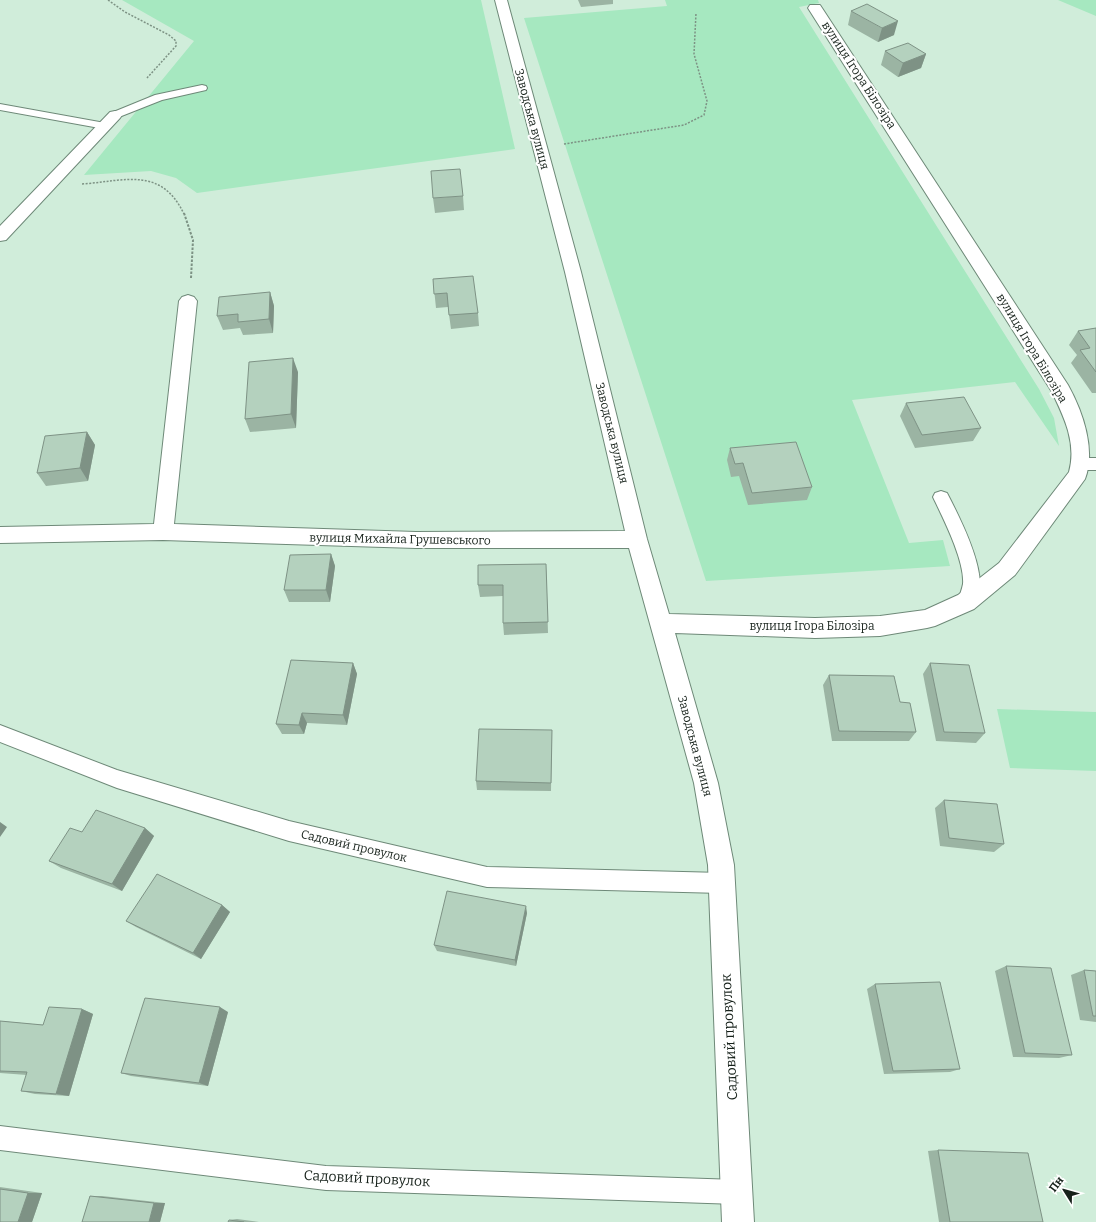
<svg xmlns="http://www.w3.org/2000/svg" width="1096" height="1222" font-family="Bitter,serif">
	<rect width="100%" height="100%" fill="#d0edda"/>
	<path fill="#a6e8c0" d="M122,0h359l34,149 -318,44 -21,-15 -25,-7 -67,4 110,-134z
		M665,0h153l1,3 -20,4 240,382 15,29 5,28 -44,-64 -163,18 57,143 34,-3 7,26 -244,15 -182,-563 143,-12z
		M1058,0h38v16z
		M997,709l99,3v59l-86,-3z"/>
	<g fill="none" stroke-linecap="round" stroke-linejoin="round">
		<defs>
			<path id="service" d="M202,85l4,1 1,2 -1,2 -44,10 -43,17h-8l-2,-2 2,-2 44,-18z
				M0,104l105,19 4,1 2,2 -2,2 -4,1 -105,-19z
				M1082,458h14v12h-14l-5,-2 -3,-4 3,-4z
				M941,491l6,2c12,23 28,55 32,81 2,11 -2,23 -7,33l-6,2 -6,-2 -2,-5c1,-6 4,-12 5,-18 2,-23 -20,-66 -30,-87l2,-4z
				M0,725l117,45 172,51 198,46 235,6 7,3 3,7 -3,7 -7,3 -235,-6 -198,-46 -172,-53 -117,-46z
				M0,1126l326,40 411,14 8,4 4,8 -4,8 -8,4 -411,-14 -326,-40z"/>
			<path id="minor" d="M495,0h12l74,272 66,267 22,75 146,4 65,-2 45,-6 33,-15 41,-32 70,-91c8,-29 -5,-55 -17,-80l-244,-384 2,-3h10l2,3 246,377c15,27 28,65 17,94l-70,96 -41,34 -39,17 -8,2 -47,8 -65,2 -140,-5 43,150 16,82 20,357h-32l-14,-357 -14,-82 -65,-235h-213l-253,-8 -163,3v-16l154,-3 25,-223 3,-4 6,-2 6,2 3,4 -23,223 242,8 209,-1 -60,-259z
				M115,111l5,1 2,3 -2,3 -114,122 -6,1v-15l110,-114z"/>
		</defs>
		<use href="#service" stroke="#6e8978" stroke-width="2"/>
		<use href="#minor" stroke="#6e8978" stroke-width="2"/>
		<path stroke="#7d9284" stroke-width="1.5" stroke-dasharray="2 1.5" stroke-linecap="butt" d="M108,0l17,12 44,23 7,6v5l-29,32
			M564,144l120,-19 20,-10 3,-14 -13,-47 2,-41
			M82,184c43,-3 79,-18 102,30"/>
		<path stroke="#7d9284" stroke-width="2" stroke-dasharray="2.5 1.5" stroke-linecap="butt" d="M184,213l9,27 -2,38"/>
		<use href="#service" fill="#fff" fill-rule="evenodd"/>
		<use href="#minor" fill="#fff" fill-rule="evenodd"/>
	</g>
	<path fill="#9bb4a3" d="M578,0h35v4l-32,3z
		M851,11l43,24 -16,7 -30,-17z
		M885,51l41,3 -5,14 -23,9 -17,-12z
		M463,196l1,14 -29,3 -2,-15z
		M433,279l45,34 1,13 -28,3 -3,-22 -12,1z
		M270,292l4,14 -1,27 -30,2 -3,-7 -17,2 -6,-14z
		M1096,328v65h-4l-21,-30 6,-8 -8,-10 9,-14z
		M298,372l-2,56 -46,4 -5,-13z
		M906,403l75,25 -8,13 -58,7 -15,-32z
		M87,432l8,13 -7,36 -42,5 -9,-13z
		M730,448l82,39 -5,13 -59,5 -9,-29 -8,1 -4,-17z
		M331,554l4,12 -5,36h-41l-5,-12z
		M546,564l2,69 -44,2 -1,-12v-27l-23,1 -2,-12z
		M353,663l4,11 -10,51 -40,-2 -3,11h-22l-6,-10z
		M930,663l55,70 -9,10 -40,-2 -13,-67z
		M829,675l71,27 16,30 -7,9h-77l-9,-56z
		M552,730l-1,61 -74,-1 -1,-9z
		M944,800l60,44 -10,8 -54,-6 -5,-38z
		M145,828l9,8 -32,55 -61,-23 -12,-7 33,-29z
		M222,905l8,7 -29,47 -65,-32 -10,-6z
		M527,913l-11,53 -79,-15 -3,-6z
		M1006,966l66,89 -13,3 -46,-1 -18,-86z
		M1084,970l12,1v51l-16,-2 -9,-45z
		M875,984l85,85 -10,3 -66,2 -17,-85z
		M82,1009l11,5 -24,82 -34,-2 -14,-3 6,-16 -27,-2v-52l43,4z
		M228,1012l-20,74 -77,-10 -10,-3z
		M938,1150l105,72h-104l-11,-71z
		M0,1187l42,6 -10,29h-32z
		M90,1196h12l63,7 -5,19h-78z
		M237,1219l22,3h-31l1,-2z"/>
	<path fill="#7e9285" d="M898,21l-4,14 -16,7 4,-14z
		M926,54l-5,14 -23,9 5,-14z
		M270,292l4,14 -1,27 -4,-14z
		M293,358l5,14 -2,56 -5,-14z
		M87,432l8,13 -7,36 -8,-13z
		M331,554l4,12 -5,36 -4,-12z
		M353,663l4,11 -10,51 -4,-10z
		M302,713l5,10 -3,11 -5,-9z
		M0,822l7,5 -7,10z
		M145,828l9,8 -32,55 -10,-7z
		M222,905l8,7 -29,47 -8,-6z
		M526,906l1,7 -11,53 -1,-6z
		M220,1007l8,5 -20,74 -9,-3z
		M82,1009l11,5 -24,82 -13,-2z
		M28,1193h14l-10,29h-14z
		M154,1203h11l-5,19h-11z"/>
	<path fill="#b4d1be" stroke="#7e9285" d="M867,4l31,17 -16,7 -31,-17z
		M908,43l18,11 -23,9 -18,-12z
		M460,169l3,27 -30,2 -2,-27z
		M473,276l5,37 -29,2 -2,-22 -13,1 -1,-15z
		M270,292l-1,27 -31,3v-8l-21,2 2,-19z
		M1096,328v44l-16,-22 10,-2 -12,-17z
		M293,358l-2,56 -46,5 4,-57z
		M964,397l17,31 -59,7 -16,-32z
		M87,432l-7,36 -43,5 8,-37z
		M796,442l16,45 -60,6 -9,-30 -8,1 -5,-16z
		M331,554l-5,36h-42l6,-35z
		M546,564l2,58 -45,1v-38h-25v-20z
		M291,660l62,3 -10,52 -41,-2 -3,12 -23,-1z
		M930,663l39,2 16,68 -41,-1z
		M829,675l65,1 6,26 10,1 6,29 -77,-1z
		M479,729l73,1 -1,53 -75,-2z
		M944,800l53,4 7,40 -55,-6z
		M96,810l49,18 -33,56 -63,-23 21,-33 12,4z
		M157,874l65,31 -29,48 -67,-32z
		M447,891l79,15 -11,54 -81,-15z
		M1006,966l45,2 21,87 -47,-2z
		M1084,970l12,1v45h-3z
		M940,982l20,87 -67,2 -18,-87z
		M145,998l75,9 -21,76 -78,-10z
		M49,1007l33,2 -26,85 -35,-3 6,-19 -27,-1v-50l43,4z
		M938,1150l90,3 15,69h-93z
		M0,1189l28,4 -10,29h-18z
		M90,1196l64,7 -5,19h-67z
		M229,1220l15,2h-16z"/>
	<g text-anchor="middle" stroke-width="4" stroke-linejoin="round" paint-order="stroke">
		<g font-size="12" fill="#16211a" stroke="#fff">
			<text transform="translate(859 75) rotate(57)" y="4">вулиця Ігора Білозіра</text>
			<text transform="translate(532 119) rotate(75)" y="4">Заводська вулиця</text>
			<text transform="translate(1032 348) rotate(59)" y="4">вулиця Ігора Білозіра</text>
			<text transform="translate(612 433) rotate(76)" y="4">Заводська вулиця</text>
			<text transform="translate(400 539) rotate(1)" y="4">вулиця Михайла Грушевського</text>
			<text x="812" y="630">вулиця Ігора Білозіра</text>
			<text transform="translate(695 746) rotate(75)" y="4">Заводська вулиця</text>
			<text transform="translate(354 846) rotate(13)" y="4">Садовий провулок</text>
		</g>
		<g font-size="14" fill="#16211a" stroke="#fff">
			<text transform="translate(729 1037) rotate(-93)" y="5">Садовий провулок</text>
			<text transform="translate(367 1178) rotate(3)" y="5">Садовий провулок</text>
		</g>
	</g>
	<g transform="translate(1064 1190) rotate(307)" stroke="#ffffff" stroke-width="3" paint-order="stroke">
	<path d="M0-3L7 15L0 10L-7 15Z" fill="#16211a"/>
	<text y="-6" font-size="11" font-weight="bold" text-anchor="middle" fill="#16211a">Пн</text>
	</g>
</svg>
